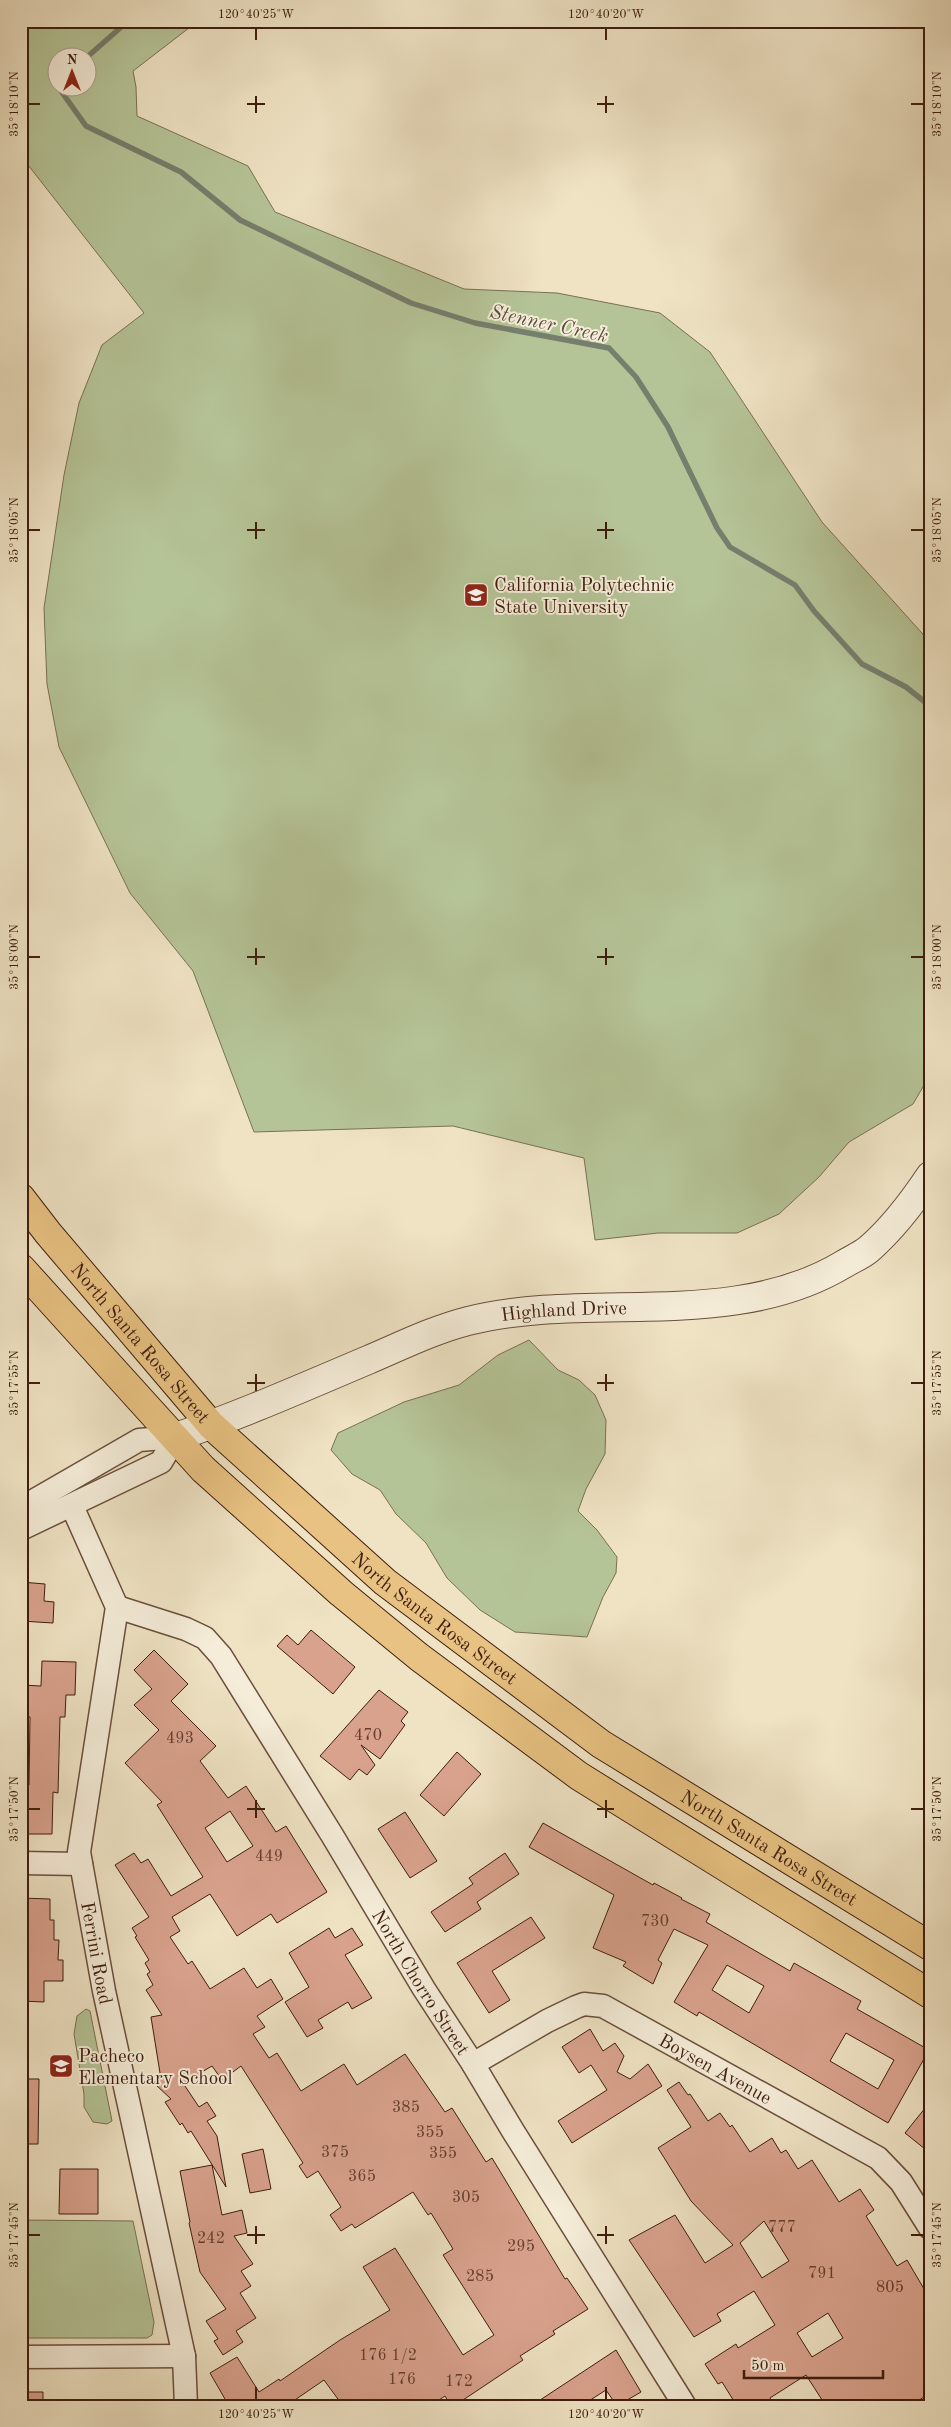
<svg xmlns="http://www.w3.org/2000/svg" width="951" height="2427" font-family="'Old Standard TT',serif">
	<rect width="100%" height="100%" fill="#efe3c4"/>
	<filter id="stains"><feTurbulence type="fractalNoise" baseFrequency=".004" numOctaves="4"/><feColorMatrix values="0 0 0 0 .2 0 0 0 0 .09 0 0 0 0 .02 0 0 0 .5 -.17"/></filter>
	<radialGradient id="worn" r=".72"><stop offset=".6" stop-color="#630" stop-opacity="0"/><stop offset="1" stop-color="#630" stop-opacity=".3"/></radialGradient>
	<path fill="#b5c497" stroke="#7a7052" fill-rule="evenodd" d="M21,21h177l-65,50 3,16 1,29 111,50 27,46 189,77 93,4 103,20 50,39 112,170 108,120v433l-17,29 -64,38 -30,35 -40,37 -42,19h-79l-63,7 -11,-82 -131,-32 -199,6 -61,-161 -63,-78 -71,-146 -12,-63 -3,-76 20,-133 15,-72 23,-58 42,-32 -123,-157zM58,58h30v30h-30z
		M529,1340l29,30 21,10 16,15 11,25 -1,34 -19,35 -8,22 19,19 20,27 -1,16 -13,24 -16,40 -72,-5 -35,-22 -33,-32 -21,-35 -30,-29 -16,-24 -28,-16 -21,-24 7,-17 66,-31 55,-17 39,-30z
		M86,2009l4,2 22,110 -5,3 -14,-2 -9,-15v-13l-10,-60 3,-18z
		M21,2220l112,1 21,101 -2,13 -5,3h-126z"/>
	<g fill="none" stroke-linecap="round" stroke-linejoin="round">
		<path stroke="#767e6d" stroke-width="5.5" d="M86,58l42,-37
			M62,88l-1,3 25,35 95,46 59,48 171,83 64,20 134,25 27,29 32,50 49,101 13,19 65,38 19,26 48,53 44,23 24,19"/>
	</g>
	<path fill="#d9a28d" stroke="#3f1d0e" fill-rule="evenodd" d="M21,1582l24,2 -1,17 10,1 -1,21 -32,-2z
		M311,1630l44,37 -22,27 -56,-48 10,-11 11,10z
		M154,1650l34,34 -17,17 45,45 -16,15 28,37 18,-12 30,46 10,-6 41,66 -50,31 -6,-9 -34,22 -27,-42 -38,23 8,14 -10,6 18,27 4,-3 18,28 34,-21 13,20 14,-9 12,20 -26,17 8,11 -12,7 16,24 8,-5 24,38 43,-27 13,21 48,-31 40,58 7,-4 34,54 6,-4 73,121 2,-1 21,31 -35,22 2,3 -35,22 3,4 -69,46h-3l-6,-10 -15,10h-87l-19,-26 -38,26h-57l-19,-33 27,-16 22,35 20,-13 1,2 60,-41 50,-30 -27,-43 32,-19 68,107 31,-20 -51,-80 10,-6 -22,-36 -3,2 -15,-23 -58,36 -3,-4 -11,7 -11,-16 11,-8 -23,-36 -11,7 -8,-12 4,-3 -62,-97 -19,14 -10,-14 -29,17 16,24 8,-5 9,14 -9,5 10,15 9,51 -35,-56 -3,2 -6,-10 -2,2 -15,-23 6,-3 -15,-14 1,-1 -4,-4 7,-7 -9,-56 11,-2 -16,-25 7,-5 -6,-11 3,-2 -5,-9 4,-3 -14,-23 2,-1 -5,-8 17,-11 -34,-52 19,-12 7,10 7,-4 23,37 32,-19 -46,-72 5,-3 -37,-39 34,-33 -25,-25 18,-16 -18,-19zM230,1811l23,35 -26,16 -22,-34z
		M42,1661l34,1 -1,33h-9l-1,22h-5l-2,76 -5,-1 -1,42h-31l2,-49h6l1,-68 -9,-1v-31l20,1z
		M379,1690l29,22 -7,9 4,4 -25,34 -19,-14 14,20 -8,10 -8,-6 -9,11 -30,-24z
		M457,1752l24,22 -37,42 -24,-21z
		M405,1812l32,49 -27,17 -32,-49z
		M543,1823l110,62 1,-2 28,15 -1,1 29,15 -4,8 84,49 4,-8 67,38 -4,8 72,41 -41,73 -189,-111 -2,4 -23,-14 34,-57 -34,-16 -16,31 4,3 -9,21 -30,-18 3,-4 -33,-14 21,-53 -85,-48zM727,1965l37,21 -15,27 -37,-23zM846,2033l48,27 -16,29 -48,-28z
		M505,1853l14,21 -42,28 4,7 -36,23 -14,-20 42,-28 -4,-6z
		M21,1898l29,1v21h4v20h5l-1,20h5v21h-19v21l-23,-1z
		M531,1917l14,21 -53,33 18,29 -21,13 -32,-50z
		M329,1928l6,10 17,-10 11,17 -18,10 27,43 -20,11 -4,-7 -30,18 5,8 -16,9 -22,-35 24,-15 -20,-34z
		M590,2029l13,22 12,-8 9,13 -7,16 13,7 18,-15 14,22 -90,57 -14,-22 49,-31 -16,-25 -12,8 -17,-26z
		M21,2079h18l-1,65h-17z
		M679,2082l9,13 2,-1 18,27 12,-8 10,14 2,-2 18,27 22,-14 9,15 5,-3 12,19 14,-9 27,42 21,-13 14,21 -8,6 31,50 10,-6 23,39v94l-20,13h-84l-20,-31 -36,23 1,2 -8,6h-26l-15,-24 -4,2 -13,-20 31,-20 2,4 37,-23 -21,-34 -37,23 4,7 -27,16 -65,-97 46,-25 30,48 28,-18 -42,-44 -33,-53 33,-21 -24,-37zM764,2221l25,40 -27,17 -22,-35zM828,2313l15,25 -31,19 -15,-24z
		M930,2102v51l-25,-20z
		M263,2149l8,40 -21,4 -8,-39z
		M212,2165l10,50 20,-5 5,23 -13,3 19,28 -12,7 10,15 -11,7 16,25 -20,13 7,11 -20,13 -9,-14 4,-2 -12,-18 20,-12 -26,-37 -11,-49 1,-1 -10,-51z
		M60,2169h38v45h-39z
		M616,2350l25,42 -24,14 -11,-16 -25,16h-50z
		M21,2392h22v14h-22z"/>
	<g fill="none" stroke-linecap="round" stroke-linejoin="round">
		<defs>
			<g id="minor">
				<path id="s1" d="M72,1506l45,101 -38,245 25,139 80,365 2,50"/>
				<path d="M21,1508l118,-68 37,-3"/>
				<path d="M21,1529l140,-67 15,-25"/>
				<path id="s2" d="M117,1607l69,22 19,9 16,18 111,179 92,154 49,75 40,67 172,275"/>
				<path d="M21,1863l60,1"/>
				<path id="s3" d="M473,2064l74,-43 29,-14 8,-3 19,2 275,152 23,24 29,46"/>
				<path d="M21,2357l163,-1"/>
			</g>
			<g id="tertiary">
				<path id="s4" d="M176,1437c65,-22 128,-50 192,-77 33,-14 65,-30 100,-39 123,-31 263,11 376,-57 8,-5 18,-9 25,-15 24,-21 43,-46 61,-73"/>
			</g>
			<g id="trunk">
				<path id="s5" d="M21,1198l27,35 163,192 174,157 216,162 329,202"/>
				<path d="M21,1268l182,201 138,124 78,64 160,119 351,218"/>
			</g>
		</defs>
		<use href="#minor" stroke="#6b4e3c" stroke-width="25"/>
		<use href="#tertiary" stroke="#6b4e3c" stroke-width="30"/>
		<use href="#trunk" stroke="#3f1d0e" stroke-width="30"/>
		<use href="#minor" stroke="#f5edd9" stroke-width="22"/>
		<use href="#tertiary" stroke="#f5edd9" stroke-width="28"/>
		<use href="#trunk" stroke="#e8c282" stroke-width="28"/>
	</g>
	<path fill="none" stroke="#3f1d0e" stroke-width="2" d="M256,28v12M606,28v12M256,96v17M606,96v17M28,104h12M247,104h18M597,104h17M911,104h13M256,522v17M606,522v17M28,530h12M247,530h18M597,530h17M911,530h13M256,948v17M606,948v17M28,957h12M247,957h18M597,957h17M911,957h13M256,1374v17M606,1374v17M28,1383h12M247,1383h18M597,1383h17M911,1383h13M256,1800v18M606,1800v18M28,1809h12M247,1809h18M597,1809h17M911,1809h13M256,2226v18M606,2226v18M28,2235h12M247,2235h18M597,2235h17M911,2235h13M256,2387v13M606,2387v13"/>
	<defs>
		<symbol id="university-square" viewBox="-11 -11 22 22"><rect x="-9" y="-9" width="18" height="18" rx="4" fill="#8f2418" stroke="#f5edd9"/><path d="M0-5L7-2L0 1L-7-2ZM-4 1L0 2.5L4 1V4Q0 6-4 4Z" fill="#fff"/></symbol>
		<symbol id="school-square" viewBox="-11 -11 22 22"><rect x="-9" y="-9" width="18" height="18" rx="4" fill="#8f2418" stroke="#f5edd9"/><path d="M0-5L7-2L0 1L-7-2ZM-4 1L0 2.5L4 1V4Q0 6-4 4Z" fill="#fff"/></symbol>
	</defs>
	<g fill-rule="evenodd">
		<use href="#university-square" x="462" y="581" width="28" height="28"/>
		<use href="#school-square" x="47" y="2052" width="28" height="28"/>
	</g>
	<g text-anchor="middle" stroke-width="4" stroke-linejoin="round" paint-order="stroke">
		<g font-size="16" fill="#663e2e">
			<text x="368" y="1740">470</text>
			<text x="180" y="1743">493</text>
			<text x="269" y="1861">449</text>
			<text x="655" y="1926">730</text>
			<text x="406" y="2112">385</text>
			<text x="430" y="2137">355</text>
			<text x="335" y="2157">375</text>
			<text x="443" y="2158">355</text>
			<text x="362" y="2181">365</text>
			<text x="466" y="2202">305</text>
			<text x="782" y="2232">777</text>
			<text x="211" y="2243">242</text>
			<text x="521" y="2251">295</text>
			<text x="822" y="2278">791</text>
			<text x="480" y="2281">285</text>
			<text x="890" y="2292">805</text>
			<text x="388" y="2360">176 1/2</text>
			<text x="402" y="2384">176</text>
			<text x="459" y="2386">172</text>
		</g>
		<g font-size="19" fill="#3f1d0e" stroke="#f5edd9" text-anchor="start">
			<text x="494" y="591">California Polytechnic<tspan x="494" dy="22">State University</tspan></text>
			<text x="78" y="2062">Pacheco<tspan x="78" dy="22">Elementary School</tspan></text>
		</g>
		<g font-size="19" fill="#3f1d0e" stroke="#f5edd9">
			<text dy="7" stroke="none"><textPath href="#s4" startOffset="411">Highland Drive</textPath></text>
			<text dy="7" stroke="none"><textPath href="#s5" startOffset="188">North Santa Rosa Street</textPath></text>
			<text dy="7" stroke="none"><textPath href="#s5" startOffset="592">North Santa Rosa Street</textPath></text>
			<text dy="7" stroke="none"><textPath href="#s5" startOffset="998">North Santa Rosa Street</textPath></text>
			<text dy="7" stroke="none"><textPath href="#s1" startOffset="461">Ferrini Road</textPath></text>
			<text dy="7" stroke="none"><textPath href="#s2" startOffset="500">North Chorro Street</textPath></text>
			<text dy="7" stroke="none"><textPath href="#s3" startOffset="274">Boysen Avenue</textPath></text>
		</g>
		<g font-size="20" font-style="italic" fill="#5b4e3e" stroke="#f5edd9">
			<text transform="translate(549 323) rotate(12)" y="7">Stenner Creek</text>
		</g>
	</g>
	<rect width="951" height="2427" fill="none" stroke="#efe3c4" stroke-width="55"/>
	<g transform="translate(72 72)"><circle r="24" fill="#f5edd9" stroke="#ac9a88"/>
	<path d="M0-4L9 19L0 12L-9 19Z" fill="#8f2418"/>
	<text y="-8" font-size="14" font-weight="bold" text-anchor="middle" fill="#3f1d0e">N</text>
	</g>
	<path d="M744 2370v8h139v-8" fill="none" stroke="#3f1d0e" stroke-width="2.5"/>
	<text x="751" y="2370" font-size="15" fill="#3f1d0e" stroke="#f5edd9" stroke-width="4" paint-order="stroke">50 m</text>
	<rect x="28" y="28" width="896" height="2372" fill="none" stroke="#3f1d0e" stroke-width="2"/>
	<g font-size="12" text-anchor="middle" fill="#3f1d0e">
		<text x="256" y="18">120°40'25"W</text>
		<text x="606" y="18">120°40'20"W</text>
		<text transform="translate(14 104) rotate(-90)" y="4">35°18'10"N</text>
		<text transform="translate(937 104) rotate(-90)" y="4">35°18'10"N</text>
		<text transform="translate(14 530) rotate(-90)" y="4">35°18'05"N</text>
		<text transform="translate(937 530) rotate(-90)" y="4">35°18'05"N</text>
		<text transform="translate(14 957) rotate(-90)" y="4">35°18'00"N</text>
		<text transform="translate(937 957) rotate(-90)" y="4">35°18'00"N</text>
		<text transform="translate(14 1383) rotate(-90)" y="4">35°17'55"N</text>
		<text transform="translate(937 1383) rotate(-90)" y="4">35°17'55"N</text>
		<text transform="translate(14 1809) rotate(-90)" y="4">35°17'50"N</text>
		<text transform="translate(937 1809) rotate(-90)" y="4">35°17'50"N</text>
		<text transform="translate(14 2235) rotate(-90)" y="4">35°17'45"N</text>
		<text transform="translate(937 2235) rotate(-90)" y="4">35°17'45"N</text>
		<text x="256" y="2418">120°40'25"W</text>
		<text x="606" y="2418">120°40'20"W</text>
	</g>
	<rect width="100%" height="100%" filter="url(#stains)"/>
	<rect width="100%" height="100%" fill="url(#worn)"/>
</svg>
